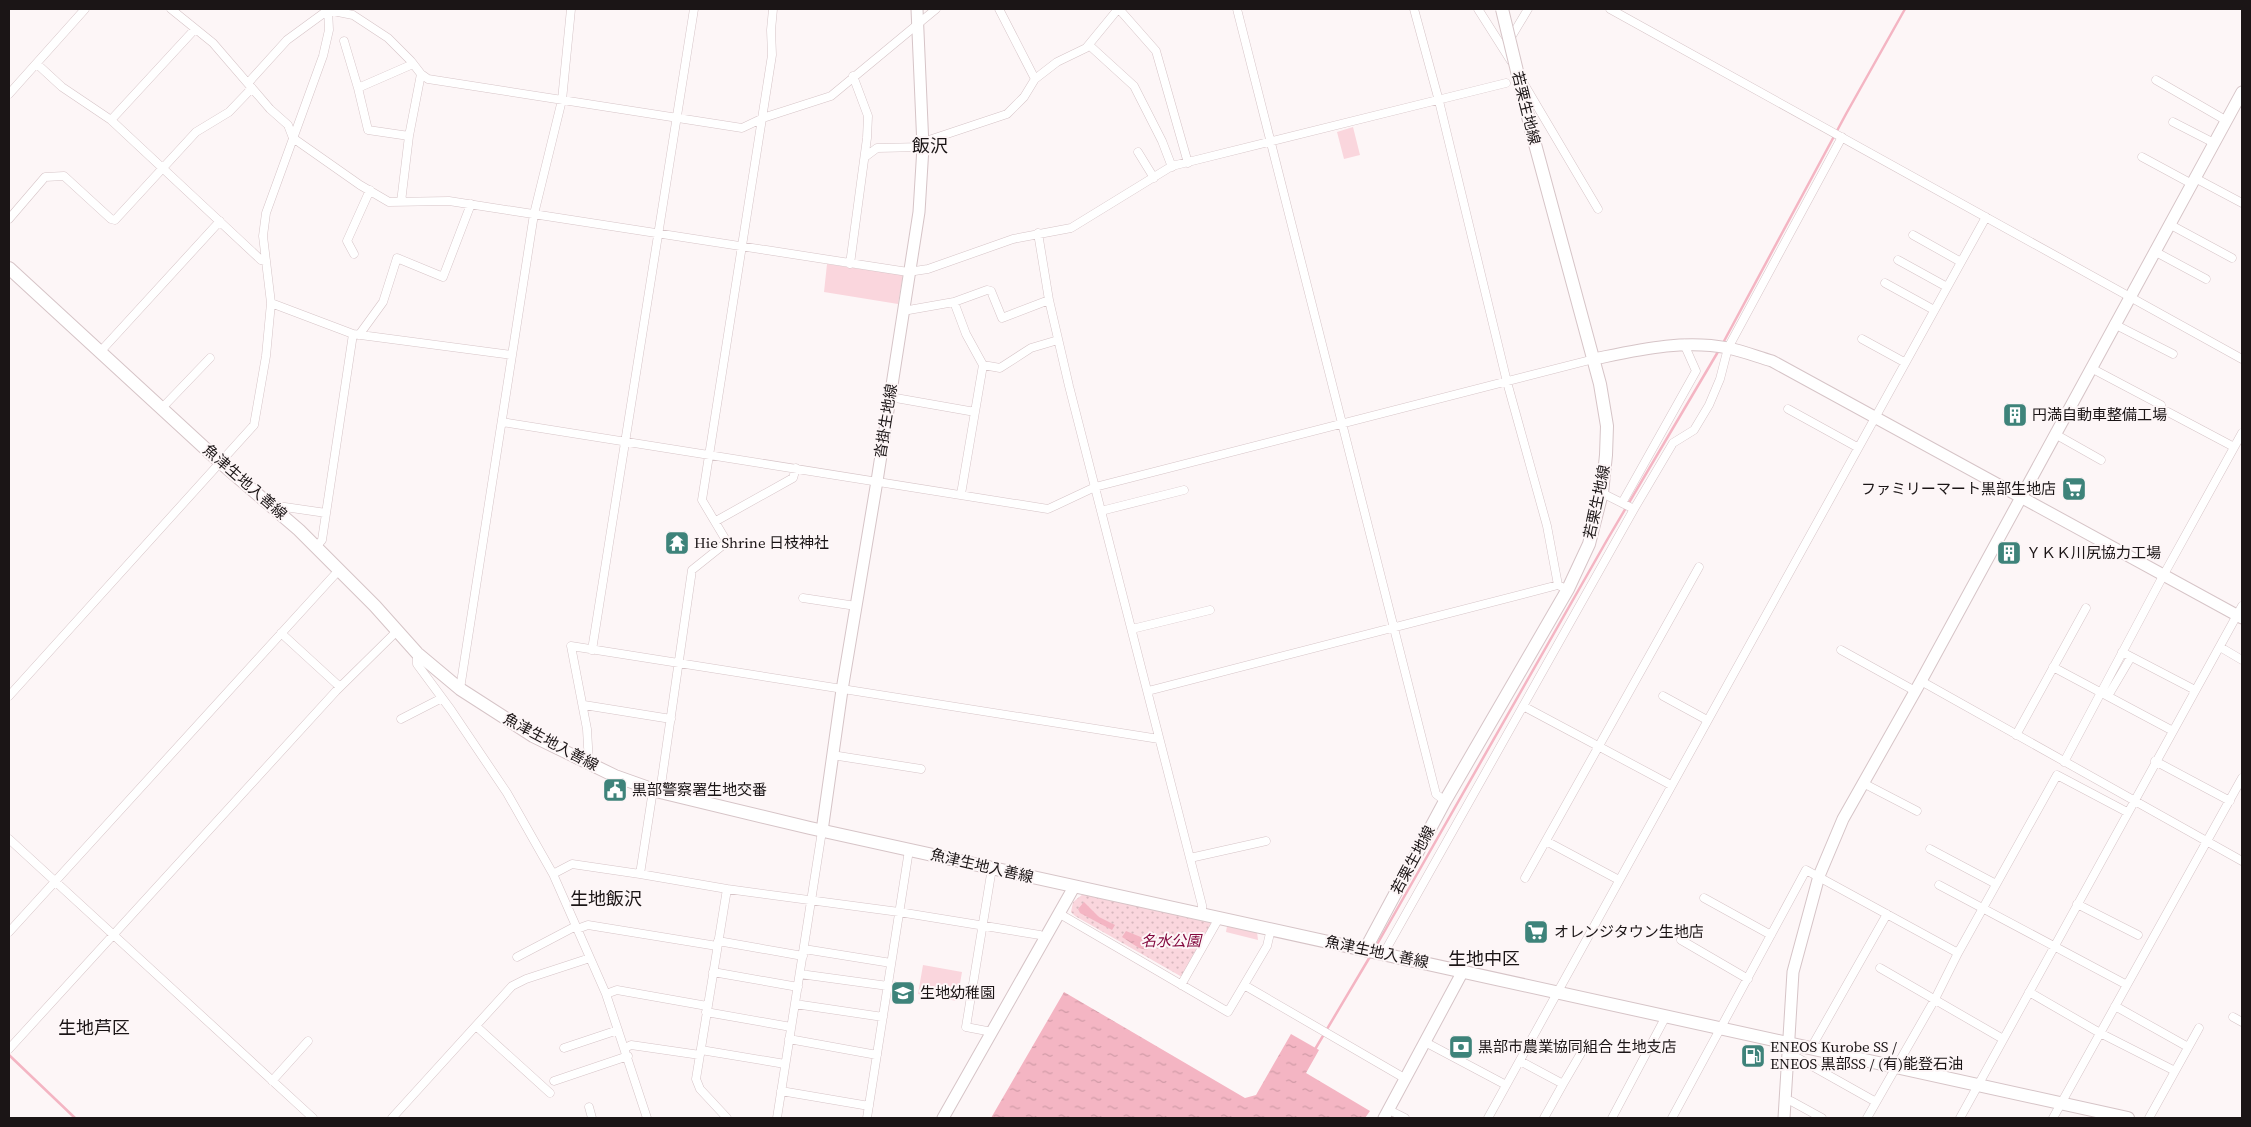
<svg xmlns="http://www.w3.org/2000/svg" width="2251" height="1127" font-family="'Source Serif 4','Noto Sans JP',serif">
	<defs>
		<pattern id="park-dots" width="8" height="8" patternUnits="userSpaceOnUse" patternTransform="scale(1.25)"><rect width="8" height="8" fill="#fad6dd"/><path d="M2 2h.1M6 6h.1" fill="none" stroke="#d6b7bd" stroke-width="1.8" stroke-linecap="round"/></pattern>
		<pattern id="water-ripples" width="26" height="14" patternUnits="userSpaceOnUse" patternTransform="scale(1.25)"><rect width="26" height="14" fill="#f4b5c3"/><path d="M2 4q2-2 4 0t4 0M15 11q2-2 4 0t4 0" fill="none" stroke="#d19ba7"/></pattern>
	</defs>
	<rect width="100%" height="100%" fill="#fdf6f7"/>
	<path fill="#fad6dd" d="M1353,127l7,28 -16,4 -7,-27z
		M827,264l76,11 -5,29 -74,-12z
		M1227,926l30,6 1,8 -32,-8z
		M923,965l39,7 -5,29 -39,-7z"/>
	<path fill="url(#park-dots)" d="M1083,894l129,28 -30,55 -107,-61 -4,-4 2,-10z"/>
	<path fill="url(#water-ripples)" d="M1084,902l15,15 16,8 -3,5 -32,-17 -2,-4z
		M1126,931l22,9 3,4 -4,6 -8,-2 -17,-11z
		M1064,992l181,106 11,-3 35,-61 28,16 -13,23 64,38 -5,7h-374z"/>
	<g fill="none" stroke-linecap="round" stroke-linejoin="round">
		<path stroke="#f4b5c3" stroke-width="2.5" d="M1723,343l123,-229 59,-105
			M1375,948l232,-408 112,-190
			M1314,1051l57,-96
			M9,1055l66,63"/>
		<defs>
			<path id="street" d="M171,9l42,34 57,66 18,16 5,13 67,47 29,17 60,-1 459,71 20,-3 85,-30 58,-11 101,-62 334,-83
				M999,9l36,70
				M1119,9l37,42 32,112
				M1237,9l199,785 9,7
				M1414,9l25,92 68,281 40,144 11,59
				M1478,9l33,52
				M1610,9l632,350
				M1510,39l18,-30
				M344,41l14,47
				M1089,45l45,41 28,55 10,26
				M37,64l25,23 49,33 150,140 5,1
				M2156,80l71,41
				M248,83l39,-43 41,-30 25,5 35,23 23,23 10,13 7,5 314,49 21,-10 68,-22 105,-87
				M1524,84l74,125
				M9,94l76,-85
				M111,120l84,-91
				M2173,122l41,21
				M409,136l-41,-6 -10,-42 55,-24
				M923,142l84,-28 17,-17 11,-18 22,-17 29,-14 32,-39
				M1138,152l16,26
				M865,157l12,-9 46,-1
				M2142,157l50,27
				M2195,178l47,25
				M401,202l8,-66 12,-62
				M9,219l36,-42 19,-1 47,43 4,1 81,-88 33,-20 23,-24
				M2169,224l63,34
				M1038,233l11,67 20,86 133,519v10
				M1913,235l48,27
				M2154,251l52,28
				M354,254l-7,-13 23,-51
				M1898,260l49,27
				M850,264l17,-126 1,-22 -15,-40
				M1885,283l49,27
				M954,302l33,-12 4,1 11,27 47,-18
				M271,303l82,31 159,21
				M903,311l51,-9 12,32 17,31 -22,129
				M2114,324l59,30
				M359,335l24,-33 14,-44 46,19 28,-73
				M1862,339l42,23
				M100,352l120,-131
				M983,365l17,3 31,-20 27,-8
				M2091,368l70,37
				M890,397l85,15
				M162,408l48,-50
				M1788,409l69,38
				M2168,412l66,35
				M502,422l546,87 47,-22 499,-128
				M2055,434l46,26
				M1602,493l32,16
				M1622,503l74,-132 -12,-27
				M271,505l55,8
				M1101,511l83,-21
				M716,521l77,-43 3,-10
				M316,547l6,-7 31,-206
				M803,598l53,8
				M1132,629l78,-19
				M281,633l59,54
				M2220,647l22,13
				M592,650l102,-641
				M1841,650l74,41
				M2122,652l73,38
				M417,653v11l34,46 56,83 46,81 53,120 41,124
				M2053,667l120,64
				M1921,681l321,180
				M460,689l74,-475 28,-114 9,-91
				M1148,691l410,-106 4,2
				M9,696l245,-271 12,-69 5,-53 -8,-67 3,-23 57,-157 6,-26 -1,-21
				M1663,696l44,24
				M2108,696l23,-39
				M584,705l87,14
				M1523,706l148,79
				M401,719l41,-21
				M2016,735l70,-127
				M832,755l89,14
				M2155,761l75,40
				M2064,762l99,-186 79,-143
				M589,764l-2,-35 -16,-83 588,93
				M1863,783l54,28
				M653,790l-13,84 87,15 -31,190 4,10 27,29
				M660,792l32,-222 35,-28 -25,-42 70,-445 -1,-25 2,-21
				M9,839l304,279
				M1546,841l73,39
				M1930,849l66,35
				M1190,858l76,-17
				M553,874l19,-10 68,10
				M1525,878l174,-311
				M1939,885l188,100
				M727,889l172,23 141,23 6,3
				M1704,898l67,37
				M2077,904l61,31
				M1060,914l168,98 39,-66 4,-17
				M577,929l11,-4 129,21
				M9,932l330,-362
				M1681,940l67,39
				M718,941l85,15
				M804,949l87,14
				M1384,953l250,-444 39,-66 21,-13 15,-25 11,-26 8,-31 114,-211
				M517,957l59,-31
				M1880,968l123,71
				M713,972l85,15
				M800,974l88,12
				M1181,985l38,-67
				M1244,985l162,94
				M2029,992l71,41 75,38
				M606,994l11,-4 90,16
				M795,1004l88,13
				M2115,1006l73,41
				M706,1012l85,15
				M2233,1017l9,5
				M476,1026l74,67
				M992,1032l-26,-5 26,-159
				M789,1039l88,16
				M1425,1042l81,43
				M564,1048l54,-18
				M625,1048l6,-3 69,10
				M1811,1048l76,-134
				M9,1049l327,-358 61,-60
				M701,1050l84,14
				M1787,1052l89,50
				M1520,1061l43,23 -19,34
				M272,1081l36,-40
				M554,1081l74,-25
				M1563,1084l21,-36
				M781,1091l88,15
				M1784,1101h7l31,17
				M589,1107l3,11
				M1389,1110l16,8
				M392,1118l120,-132 14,-7 64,-21
				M777,1118l45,-287
				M867,1118l42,-268
				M1488,1118l498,-901
				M1612,1118l53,-100
				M1672,1118l134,-248 152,83
				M1867,1118l68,-119 23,-46 99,-178 70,37
				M1960,1118l282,-512
				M2053,1118l189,-340
				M2149,1118l50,-90"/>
			<path id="secondary" d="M1594,359c44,-9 89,-20 134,-11 15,3 30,9 44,13l470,257
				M822,831l20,-141 35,-209 42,-269 4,-65 -6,-138
				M943,1118l131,-231
				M1384,1118l79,-147
				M1784,1118l9,-146 26,-96 24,-57 78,-138 321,-589"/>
			<path id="primary" d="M9,268l212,195 78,67 76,76 42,47 43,36 73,47 82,40 45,16 150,36 1318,290
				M1365,950l80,-149 123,-212 21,-45 13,-51 4,-38 1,-29 -7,-42 -68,-251"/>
		</defs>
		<use href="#street" stroke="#d6c4c7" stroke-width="9"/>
		<use href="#secondary" stroke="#d6c4c7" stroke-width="13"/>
		<use href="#primary" stroke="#d6c4c7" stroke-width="14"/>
		<use href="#street" stroke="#fff" stroke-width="8"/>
		<use href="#secondary" stroke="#fff" stroke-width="11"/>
		<use href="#primary" stroke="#fff" stroke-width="12"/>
		<defs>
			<path id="primary-bridge" d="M1502,9l30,124"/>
		</defs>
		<use href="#primary-bridge" stroke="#d6c4c7" stroke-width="14" stroke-linecap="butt"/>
		<use href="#primary-bridge" stroke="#fff" stroke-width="12"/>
	</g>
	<defs>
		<symbol id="building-square" viewBox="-11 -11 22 22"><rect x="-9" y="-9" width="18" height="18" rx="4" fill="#3e837a" stroke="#fdf6f7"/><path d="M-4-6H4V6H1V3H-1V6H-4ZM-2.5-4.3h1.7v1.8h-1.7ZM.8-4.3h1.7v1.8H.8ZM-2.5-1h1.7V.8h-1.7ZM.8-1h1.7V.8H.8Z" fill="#fff"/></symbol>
		<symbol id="supermarket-square" viewBox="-11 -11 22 22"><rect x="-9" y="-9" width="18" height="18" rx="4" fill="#3e837a" stroke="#fdf6f7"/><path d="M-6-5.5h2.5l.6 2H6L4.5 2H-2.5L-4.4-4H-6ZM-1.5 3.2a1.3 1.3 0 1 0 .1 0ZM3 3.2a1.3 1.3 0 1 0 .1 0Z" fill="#fff"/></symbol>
		<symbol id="temple-square" viewBox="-11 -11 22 22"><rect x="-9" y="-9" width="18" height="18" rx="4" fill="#3e837a" stroke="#fdf6f7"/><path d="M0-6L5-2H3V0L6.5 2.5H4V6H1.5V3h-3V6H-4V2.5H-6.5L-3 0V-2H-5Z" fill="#fff"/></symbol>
		<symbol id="civic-square" viewBox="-11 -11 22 22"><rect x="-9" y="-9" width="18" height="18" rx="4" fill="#3e837a" stroke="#fdf6f7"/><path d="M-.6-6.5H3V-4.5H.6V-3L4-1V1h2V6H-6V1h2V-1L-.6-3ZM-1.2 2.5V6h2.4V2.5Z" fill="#fff"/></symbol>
		<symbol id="school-square" viewBox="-11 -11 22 22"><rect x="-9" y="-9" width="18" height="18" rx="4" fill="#3e837a" stroke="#fdf6f7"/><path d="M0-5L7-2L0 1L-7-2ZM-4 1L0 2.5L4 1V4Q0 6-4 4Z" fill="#fff"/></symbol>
		<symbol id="bank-square" viewBox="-11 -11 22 22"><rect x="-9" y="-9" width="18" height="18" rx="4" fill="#3e837a" stroke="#fdf6f7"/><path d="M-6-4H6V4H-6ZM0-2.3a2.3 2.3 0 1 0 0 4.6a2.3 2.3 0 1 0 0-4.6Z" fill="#fff"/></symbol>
		<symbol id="fuel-square" viewBox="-11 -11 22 22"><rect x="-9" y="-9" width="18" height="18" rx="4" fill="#3e837a" stroke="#fdf6f7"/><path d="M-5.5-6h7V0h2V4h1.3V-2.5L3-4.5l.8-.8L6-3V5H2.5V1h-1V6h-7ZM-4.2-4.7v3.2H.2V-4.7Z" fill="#fff"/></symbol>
	</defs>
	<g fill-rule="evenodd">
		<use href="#building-square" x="2001" y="401" width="28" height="28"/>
		<use href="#supermarket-square" x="2060" y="475" width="28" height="28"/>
		<use href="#temple-square" x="663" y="529" width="28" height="28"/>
		<use href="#building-square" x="1995" y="539" width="28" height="28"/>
		<use href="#civic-square" x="601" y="776" width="28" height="28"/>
		<use href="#supermarket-square" x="1522" y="918" width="28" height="28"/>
		<use href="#school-square" x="889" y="979" width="28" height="28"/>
		<use href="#bank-square" x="1447" y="1033" width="28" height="28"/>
		<use href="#fuel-square" x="1739" y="1042" width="28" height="28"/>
	</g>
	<g text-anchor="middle" stroke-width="4" stroke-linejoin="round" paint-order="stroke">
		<g font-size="15" fill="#1b1516" stroke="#fdf6f7">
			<text transform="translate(1526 108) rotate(76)" y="5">若栗生地線</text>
			<text transform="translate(886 421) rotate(-81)" y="5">沓掛生地線</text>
			<text transform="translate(245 482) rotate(41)" y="5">魚津生地入善線</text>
			<text transform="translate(1597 502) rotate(-78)" y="5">若栗生地線</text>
			<text transform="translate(551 742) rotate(28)" y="5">魚津生地入善線</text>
			<text transform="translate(1413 860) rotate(-62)" y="5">若栗生地線</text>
			<text transform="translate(982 866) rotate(13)" y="5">魚津生地入善線</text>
			<text transform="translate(1377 952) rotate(12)" y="5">魚津生地入善線</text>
		</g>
		<g font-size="15" fill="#1b1516" stroke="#fdf6f7" text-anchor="start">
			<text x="2032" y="420">円満自動車整備工場</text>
			<text x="2056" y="494" text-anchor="end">ファミリーマート黒部生地店</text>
			<text x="694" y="548">Hie Shrine 日枝神社</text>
			<text x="2026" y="558">ＹＫＫ川尻協力工場</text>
			<text x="632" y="795">黒部警察署生地交番</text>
			<text x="1554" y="937">オレンジタウン生地店</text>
			<text x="920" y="998">生地幼稚園</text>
			<text x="1478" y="1052">黒部市農業協同組合 生地支店</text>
			<text x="1770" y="1052">ENEOS Kurobe SS /<tspan x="1770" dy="17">ENEOS 黒部SS / (有)能登石油</tspan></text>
		</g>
		<g font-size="15" font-style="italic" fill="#83083e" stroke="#fdf6f7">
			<text x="1171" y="946">名水公園</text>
		</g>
		<g font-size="18" fill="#1b1516" stroke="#fdf6f7">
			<text x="930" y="152">飯沢</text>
			<text x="606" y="905">生地飯沢</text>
			<text x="1484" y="965">生地中区</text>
			<text x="94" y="1034">生地芦区</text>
		</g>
	</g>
	<rect width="2251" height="1127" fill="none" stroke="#1b1516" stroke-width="20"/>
</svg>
